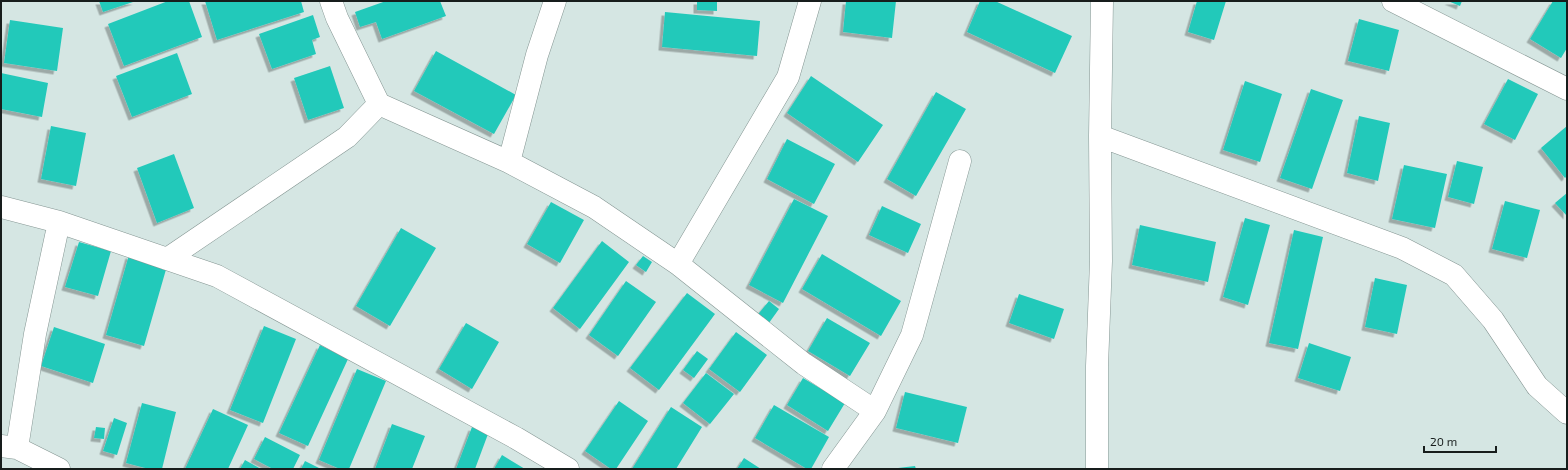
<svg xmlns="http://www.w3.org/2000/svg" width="1568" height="470" font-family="'Exo 2',sans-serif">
	<defs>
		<filter id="shadow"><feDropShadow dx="-3.5" dy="3.5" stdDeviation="0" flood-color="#0004"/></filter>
	</defs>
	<rect width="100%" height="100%" fill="#d5e6e3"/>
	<path fill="#24c9ba" filter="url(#shadow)" d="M99,1h37l-33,11z
		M168,1h21l13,36 -78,29 -16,-42z
		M205,1h96l3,11 -87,28z
		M386,1h54l6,15 -64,23 -6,-17 -16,5 -5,-15z
		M697,1h20v10l-20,-1z
		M846,1h50l-4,37 -49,-6z
		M980,1h15l77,35 -17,37 -88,-41z
		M1197,1h29l-12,39 -26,-8z
		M1448,1h14l-2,5z
		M1553,1h14v47l-6,10 -31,-19z
		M665,12l95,9 -3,35 -95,-9z
		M313,15l7,22 -8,3 4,14 -44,15 -13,-35z
		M1359,19l40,11 -10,41 -41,-10z
		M10,20l53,8 -6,43 -53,-8z
		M436,51l80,44 -22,39 -80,-43z
		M177,53l15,41 -60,23 -16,-41z
		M330,66l14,42 -36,12 -14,-42z
		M1,73l47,10 -6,34 -41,-8z
		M811,76l72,49 -25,37 -71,-49z
		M1508,79l30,15 -23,46 -31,-16z
		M1245,81l37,13 -22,68 -37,-12z
		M1311,89l32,11 -31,89 -32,-11z
		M936,92l30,17 -50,87 -29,-17z
		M1359,116l31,7 -12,58 -31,-8z
		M51,126l35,7 -10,53 -35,-7z
		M1567,126v50l-2,2 -24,-30z
		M787,139l48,25 -21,40 -47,-25z
		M174,154l20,54 -37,15 -20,-55z
		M1457,161l26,6 -9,37 -26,-7z
		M1404,165l43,9 -12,54 -43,-9z
		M1567,193v23l-12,-13z
		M794,199l34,17 -45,87 -34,-18z
		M1505,201l35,9 -13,48 -35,-9z
		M551,202l33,18 -24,43 -33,-19z
		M882,206l39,18 -13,29 -39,-18z
		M1245,218l25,7 -22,80 -25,-8z
		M1140,225l76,17 -8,40 -76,-17z
		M401,228l35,20 -46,78 -34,-20z
		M1294,230l29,7 -25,112 -29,-6z
		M602,241l27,21 -49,67 -27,-21z
		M79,242l32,9 -13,45 -33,-9z
		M822,254l79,47 -20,35 -79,-47z
		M129,255l38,11 -23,80 -38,-11z
		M643,256l9,6 -6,10 -10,-7z
		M1375,278l32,7 -10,49 -32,-7z
		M626,281l30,21 -38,54 -29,-21z
		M687,293l28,21 -56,76 -29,-22z
		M1019,294l45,15 -10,30 -45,-16z
		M769,301l10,8 -13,18 -11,-9z
		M827,318l43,25 -20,33 -42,-25z
		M466,323l33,19 -27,47 -33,-20z
		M264,326l32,13 -33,84 -33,-13z
		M54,327l51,17 -12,39 -52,-17z
		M736,332l31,23 -27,37 -31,-23z
		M1309,343l42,14 -11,34 -42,-13z
		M320,345l28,14 -40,87 -29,-13z
		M697,351l11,8 -14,19 -11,-8z
		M357,369l29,12 -37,88h-9l-21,-9z
		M706,373l28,21 -24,30 -27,-21z
		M803,378l42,25 -17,28 -41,-26z
		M905,392l62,15 -9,36 -62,-15z
		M619,401l29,20 -32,48h-5l-26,-18z
		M142,403l34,9 -14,57h-13l-23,-6z
		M774,405l55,32 -18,32h-4l-52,-31z
		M671,407l31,20 -26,42h-44z
		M213,409l35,16 -20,44h-43z
		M114,418l13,5 -10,32 -14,-4z
		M392,424l33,12 -13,33h-37z
		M96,427l9,1 -1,11 -10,-1z
		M472,427l16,7 -13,35h-19z
		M265,437l35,18 -7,14h-20l-19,-10z
		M502,455l23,14h-31z
		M744,458l17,11h-24z
		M245,460l16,9h-21z
		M305,461l16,8h-20z
		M915,466l1,3h-18v-1z"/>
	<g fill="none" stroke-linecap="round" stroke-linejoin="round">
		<defs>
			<path id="minor" d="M1393,1l174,88
				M379,104l130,58 85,45 84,57 126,100 71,47
				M1100,136l302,112 52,27 39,45 44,66 30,27
				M509,162l28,-107 18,-54
				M1,207l58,15 158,54 299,162 52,31
				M167,259l180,-122 32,-33 -42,-86 -6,-17
				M678,264l110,-187 22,-76
				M1,446l16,2 42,21
				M17,448l18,-114 24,-112
				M833,469l42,-58 37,-76 48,-174
				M1097,469v-103l4,-105 -1,-125 2,-135"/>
		</defs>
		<use href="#minor" stroke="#859693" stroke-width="23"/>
		<use href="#minor" stroke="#fff" stroke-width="22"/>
	</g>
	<rect width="1568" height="470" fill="none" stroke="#171d1c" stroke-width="4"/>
	<path d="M1424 446v6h72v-6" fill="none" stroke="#171d1c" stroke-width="2"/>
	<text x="1430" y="446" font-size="12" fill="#171d1c" stroke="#d5e6e3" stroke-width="3" paint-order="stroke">20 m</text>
</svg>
